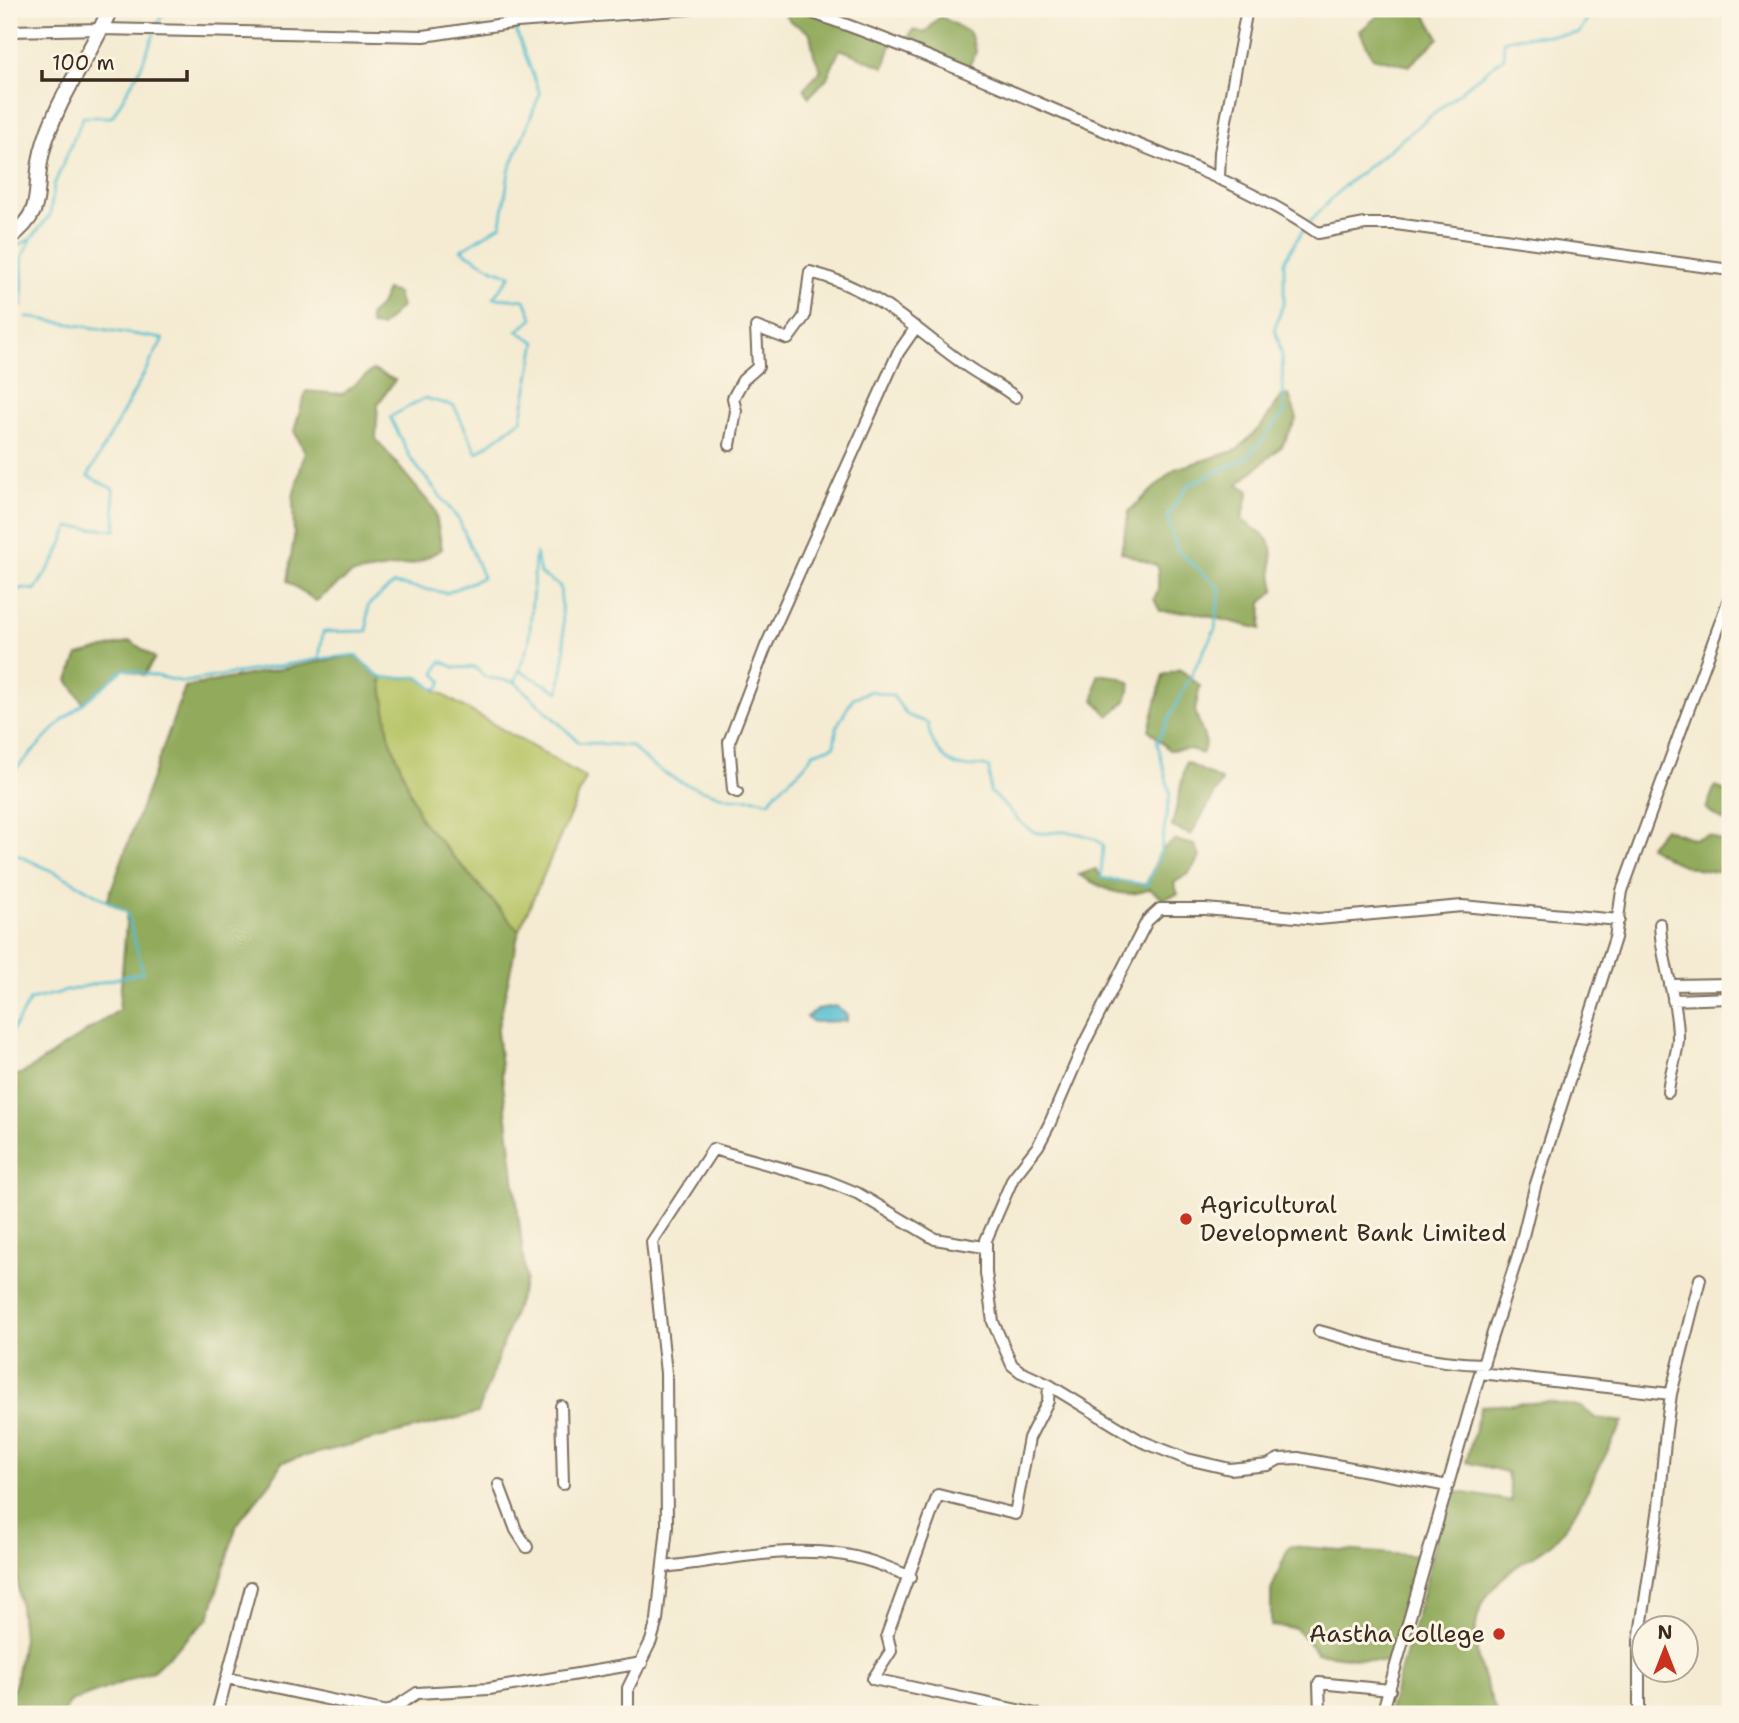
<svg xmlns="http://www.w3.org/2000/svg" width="1739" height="1723" font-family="'Shantell Sans',sans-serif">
	<rect width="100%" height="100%" fill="#fcf5e5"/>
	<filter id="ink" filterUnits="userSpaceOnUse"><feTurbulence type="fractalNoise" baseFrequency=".0143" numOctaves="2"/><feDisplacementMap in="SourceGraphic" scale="14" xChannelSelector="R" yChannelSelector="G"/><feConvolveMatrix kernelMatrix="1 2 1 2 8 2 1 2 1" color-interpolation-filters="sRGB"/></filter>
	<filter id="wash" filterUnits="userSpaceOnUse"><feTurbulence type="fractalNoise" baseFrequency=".00686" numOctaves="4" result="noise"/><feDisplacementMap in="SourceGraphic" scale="28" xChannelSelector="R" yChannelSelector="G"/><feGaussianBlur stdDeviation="1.57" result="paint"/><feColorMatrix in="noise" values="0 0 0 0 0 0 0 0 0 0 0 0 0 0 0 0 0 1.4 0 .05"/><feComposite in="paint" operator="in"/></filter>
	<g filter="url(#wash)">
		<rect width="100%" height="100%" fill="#f4ebd2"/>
		<path fill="#b7c466" stroke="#797742" stroke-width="2" d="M418,677l15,12 153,89 -67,153 -98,-111 -32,-84 -8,-58z"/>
		<path fill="#91aa5b" stroke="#666a3c" stroke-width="2" d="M781,9h19l92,33 -8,25 -44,-18 -13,29 -18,19 -5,-9 17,-18 -7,-15 -4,-22 -20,-12z
			M1386,9h36l17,29 -30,28 -37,-9 -12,-26z
			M940,16l30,17 6,19 -8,16 -28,-9 -33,-20 6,-9 12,3z
			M387,290l10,3 4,14 -20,20 -10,-1 -2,-10 10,-9z
			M373,370l22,10 -17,24 -2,35 59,71 7,39 -25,14 -65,11 -36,27 -29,-20 7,-43 -1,-41 12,-45 -11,-21 12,-40 37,3z
			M1289,395l8,23 -15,28 -44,38 11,7 -7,29c49,32 21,27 33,70l-13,13 -1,26 -69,-17 -32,-1 -6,-12 4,-9v-24l-37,-14 8,-41 46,-42 62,-19 25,-25 19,-28z
			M131,641l24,17 -11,17 -20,-6 -41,34 -15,-23 10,-25z
			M355,655l26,23 8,58 32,84 98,111 -22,101 29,248 -48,133 -196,49 -11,20 -34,42 -28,94 -56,53 -83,31 -8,12h-53v-19l6,-9 8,-48 -14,-146v-414l16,-6 94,-62 8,-98 -20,-11 78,-214z
			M1180,669l20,17 -5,25 11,32 -4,11 -12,-5 -21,1 -20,-20 14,-55z
			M1098,674l21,3 12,6 -5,18 -17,15 -15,-16z
			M1186,762l36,19 -31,54 -19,-8z
			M1715,786l15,8v31l-24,-16z
			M1664,828l29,11 16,-4 21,10v12l-11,15c-29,-2 -47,-9 -70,-26z
			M1175,840l20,5 5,12 -11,16 -15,10 4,11 -15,5 -13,-10c-28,12 -46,-1 -71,-14l17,-6 6,9 44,7 15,-35z
			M1547,1402l35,5 13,11 28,4c-21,37 -38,80 -64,113 -12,16 -36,25 -51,38 -52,44 -31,87 -11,141h-109l38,-132 11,-51 16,-40 59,10 -5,-29 -41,-10 15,-56z
			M1289,1546l129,10 -26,107 -75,-10 -21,-25 -25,-2v-35z"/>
		<path fill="#54bdd0" stroke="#487477" stroke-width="2" d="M836,1006l11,9v6l-34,1 -6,-5 11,-8z"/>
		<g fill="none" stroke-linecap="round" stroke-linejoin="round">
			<path stroke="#54bdd0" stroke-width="2.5" d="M508,9l4,10
				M487,18l1,-9
				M156,27l10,-18
				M1308,223l36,-37 160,-129 -1,-16c24,-8 50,-4 76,-8l14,-24
				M9,250l22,-11 19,-24 4,-30 29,-68h29l28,-48 14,-35
				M23,306l-1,-48 9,-19
				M9,595l13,-7 13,2 22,-34 12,-29 47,3 -3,-41 -25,-13 75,-137 -136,-22
				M319,659l36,-4 26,23 37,-1 15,12 6,-1 3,-7 -7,-7 6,-13 15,7 19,-1 10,10 30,5 64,60 52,4c27,29 60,43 100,52 15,3 20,-3 38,4 14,-22 33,-27 44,-49l21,-7 3,-20 16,-28 18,-7 22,5 14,19 21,8c1,19 17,44 39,44 10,0 13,-4 22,1l1,24c16,11 28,33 45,40 7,3 15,0 22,0 15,-1 35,3 46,13l-2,33 46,7 14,-35 9,-57 -13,-51 58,-113 5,-40 -43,-39 -10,-34 21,-31 59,-27 37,-45 -2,-57 -7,-28 9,-27v-40l20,-33
				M519,670l40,22 6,-41 -5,-65 -20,-12 -4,-21
				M515,682l14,-39 6,-85
				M9,776l54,-56 61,-51 60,13 135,-23 4,-27 44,-1 1,-26 26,-21 53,9 36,-16 -24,-57 -48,-61 -21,-42 35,-19 29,8 23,47 44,-33 15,-78 -19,-11 16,-12 -8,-19 -32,-2 18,-23 -18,-6 -32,-19 40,-25 8,-54 31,-77 -26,-69
				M9,851l54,25 64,36 16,60 -113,28 -21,36"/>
		</g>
	</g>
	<g filter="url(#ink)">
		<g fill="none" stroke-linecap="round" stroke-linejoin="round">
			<defs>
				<path id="minor" d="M801,9c96,32 188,73 282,113 79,33 163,62 235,111l47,-9h31l334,46
					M9,31l93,-2 322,7 93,-14 173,-13
					M1219,179l1,-27 27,-143
					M730,445l6,-34 -3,-13 10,-18 15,-13 -2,-40 32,12 16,-22 6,-45c65,16 103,56 155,93 16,12 34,19 50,32
					M737,792l-4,-2 -4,-48 37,-96 132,-293 18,-26
					M1660,924c1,38 18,75 18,114 0,17 -9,36 -10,54
					M1670,985l60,-1
					M1673,1000l57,-2
					M1319,1331c56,16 107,32 165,33
					M1480,1373l191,21
					M561,1406l2,78
					M499,1485l17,45 11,17
					M1448,1486l-150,-28 -19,1 -11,6 -38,4 -43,-10 -46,-18 -92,-56 -28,-13 -9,-7 -19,-43 -7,-49v-33l27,-62 25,-32 11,-21 36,-83 62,-121 13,-12h45l113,10 144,-13 157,14
					M664,1567c57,-6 117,-21 174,-13 26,3 49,13 73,23
					M227,1678l161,34 29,-19 72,-4 153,-26
					M217,1714l34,-127
					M628,1714v-26l23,-47 6,-21 10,-93 -1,-154 -14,-131 61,-93 112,31 32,13 78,46 49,8
					M1036,1714l-163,-35 18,-28 -4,-16 51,-140 77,19 14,-76 19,-37 1,-16
					M1320,1714l-1,-31 71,7
					M1382,1714l98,-341 39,-121 16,-65 80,-249 7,-47 108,-295
					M1639,1714v-73l20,-134 7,-77 5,-36 29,-115"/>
				<path id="tertiary" d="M9,238c39,-29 23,-46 33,-86 13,-52 48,-95 68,-143"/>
			</defs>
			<use href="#minor" stroke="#7c6e5d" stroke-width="14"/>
			<use href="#tertiary" stroke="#7c6e5d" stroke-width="18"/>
			<use href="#minor" stroke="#fff" stroke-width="10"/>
			<use href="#tertiary" stroke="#fff" stroke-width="14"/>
		</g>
	</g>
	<g fill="#c8321e" stroke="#fcf5e5" stroke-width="2.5">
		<circle cx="1186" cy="1219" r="7"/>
		<circle cx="1499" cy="1634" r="7"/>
	</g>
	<g text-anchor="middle" stroke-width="6" stroke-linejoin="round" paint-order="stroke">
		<g font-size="24" fill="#3b2a1e" stroke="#fcf5e5" text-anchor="start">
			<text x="1200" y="1213">Agricultural<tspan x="1200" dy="28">Development Bank Limited</tspan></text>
			<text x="1485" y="1642" text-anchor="end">Aastha College</text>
		</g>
	</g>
	<rect width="1739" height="1723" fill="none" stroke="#fcf5e5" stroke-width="35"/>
	<g transform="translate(1665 1649)"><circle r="33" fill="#fcf5e5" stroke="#afa495" stroke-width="2"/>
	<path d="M0-5L12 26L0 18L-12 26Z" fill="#c8321e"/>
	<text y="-10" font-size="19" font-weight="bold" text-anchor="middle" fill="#3b2a1e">N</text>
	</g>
	<path d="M42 70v10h145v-10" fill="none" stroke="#3b2a1e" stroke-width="3.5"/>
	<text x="52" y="70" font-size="21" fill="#3b2a1e" stroke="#fcf5e5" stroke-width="5" paint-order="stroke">100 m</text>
</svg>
